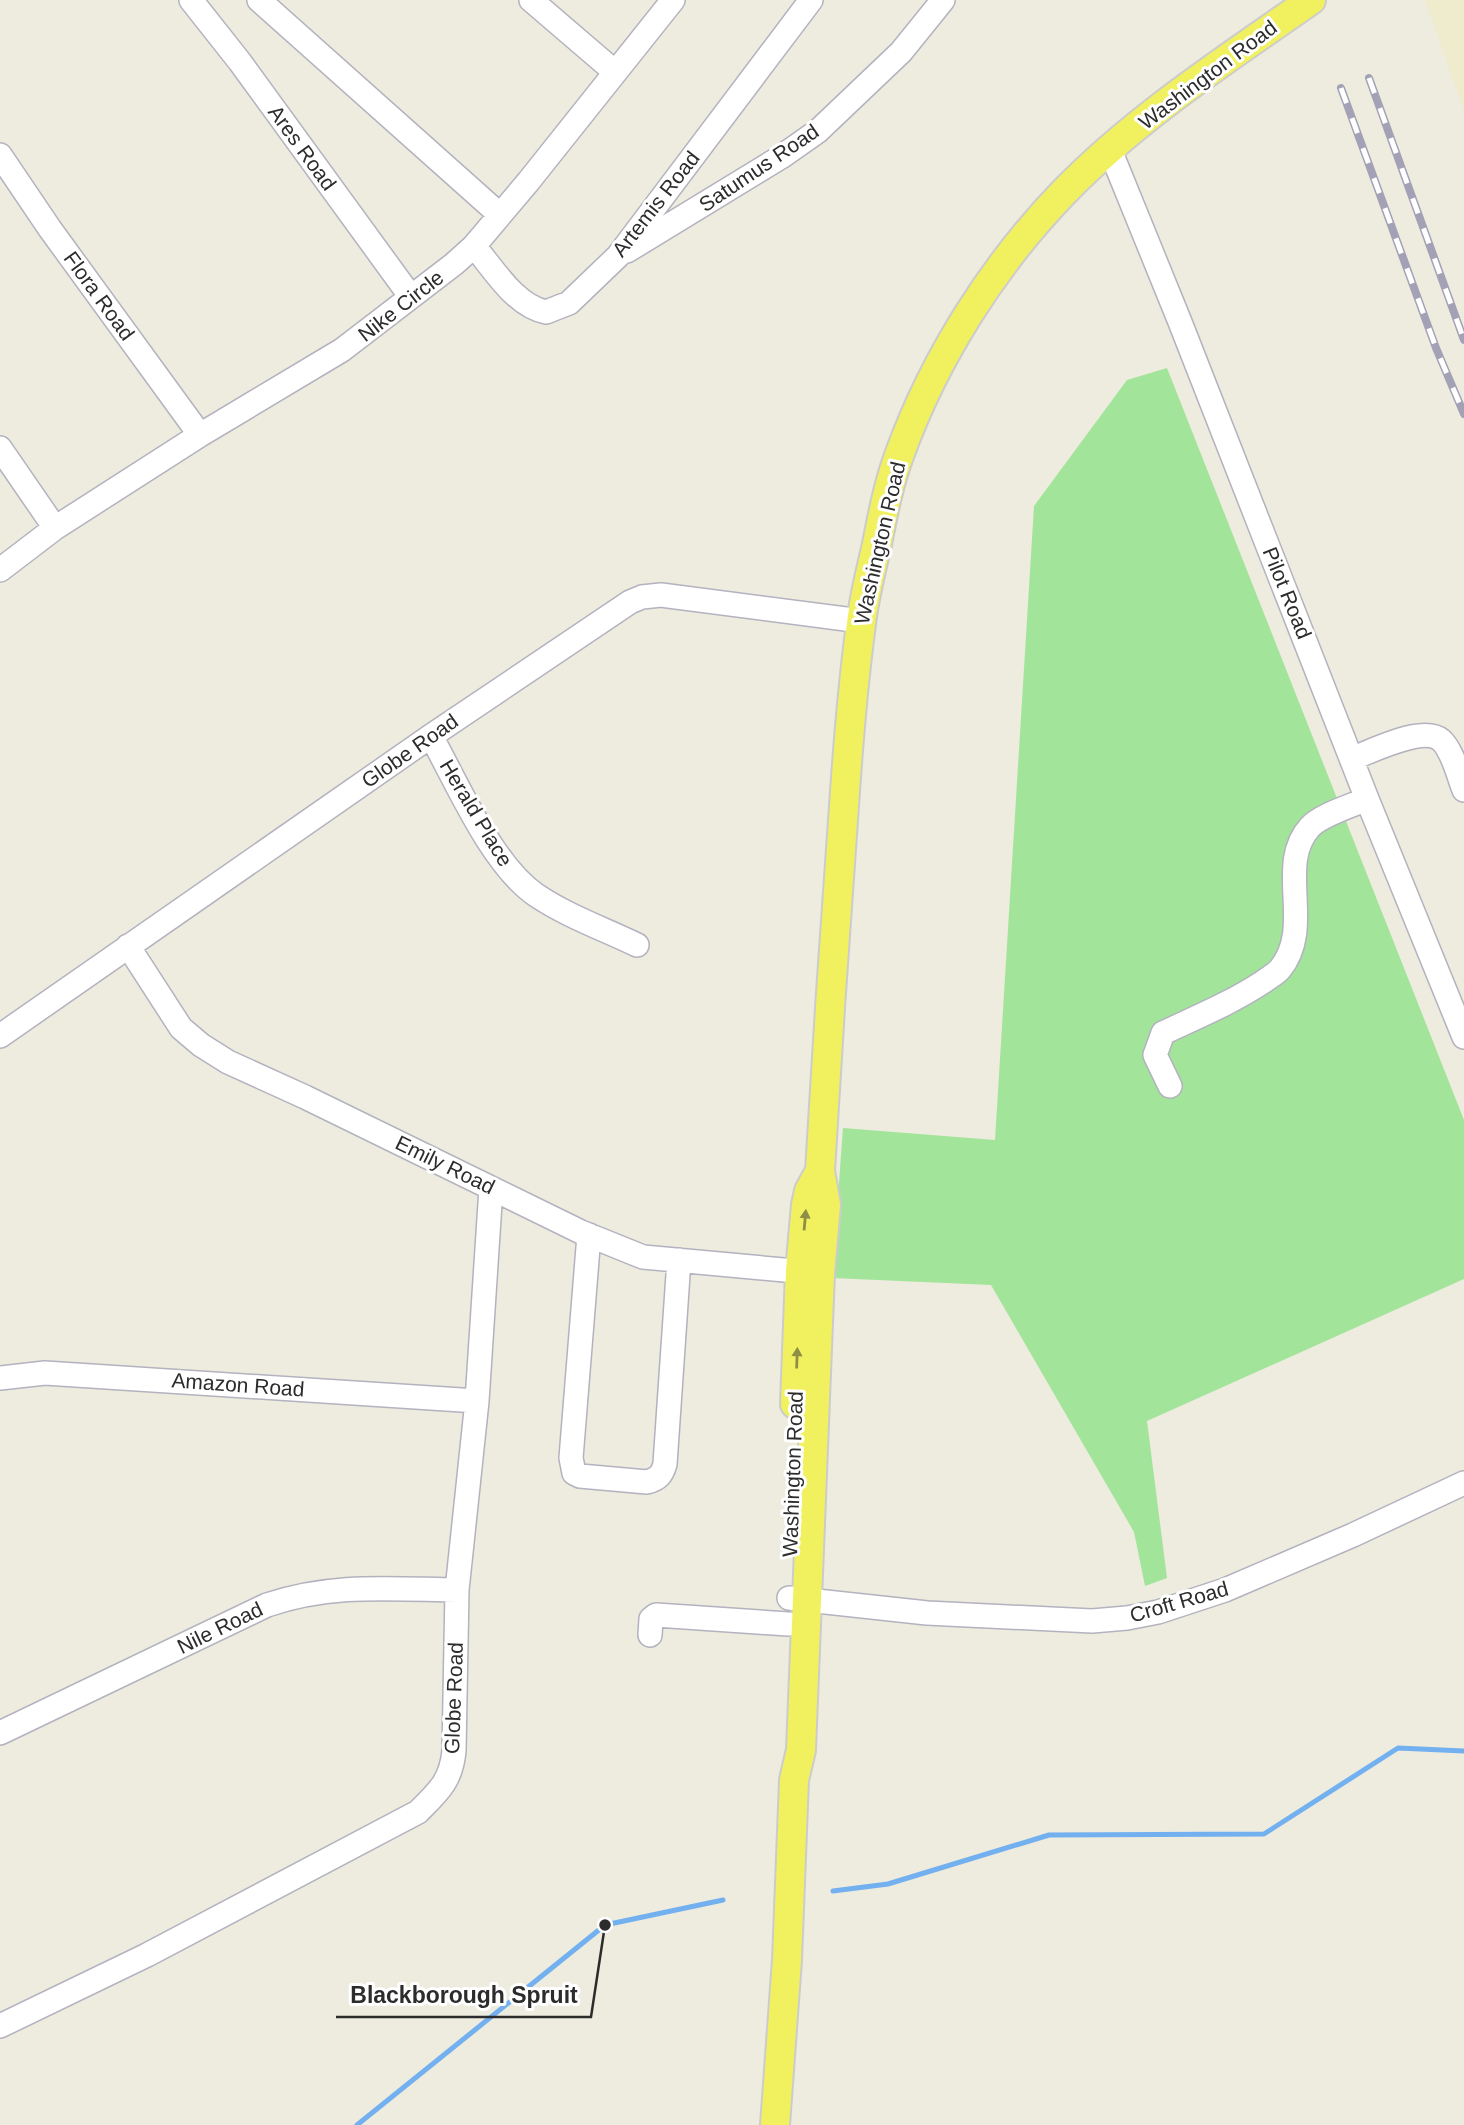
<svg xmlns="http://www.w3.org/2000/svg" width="1464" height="2125" font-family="Arial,sans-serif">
	<rect width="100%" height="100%" fill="#eeebdf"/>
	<path fill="#efecce" d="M1425,0h39v111z"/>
	<path fill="#a3e49b" d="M1167,368l297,752v159l-317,142 20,157 -22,8 -11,-54 -143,-247 -159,-7 11,-150 152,12 39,-634 93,-126z"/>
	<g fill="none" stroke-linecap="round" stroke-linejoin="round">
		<path stroke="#72b0ef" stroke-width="5" d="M833,1891l55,-7 161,-49 215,-1 134,-86 66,3
			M357,2125l248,-200 118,-25"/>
		<defs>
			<path id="minor" d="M191,0l49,62 171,235
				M259,0l240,214
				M531,0l84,72
				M1110,150l70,172 187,477 97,238
				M0,155l50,74 150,206
				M474,246c19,22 41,60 72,66l23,-9 49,-47 193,-256
				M627,251l154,-94 37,-26 83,-79 42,-52
				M0,448l55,80
				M0,570l55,-42 145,-93 142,-85 112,-86 20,-18 54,-64 145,-182
				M431,736c26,47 61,129 105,159 31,21 68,34 101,50
				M1353,758c20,-7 70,-33 88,-18 12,11 17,35 23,50
				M128,946l53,82 20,17 27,17 77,35 276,135 62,25 174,16
				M0,1036l431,-300 199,-134 12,-5 19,-2 200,26
				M1170,1086l-15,-31 8,-22c34,-16 68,-30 100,-51 5,-4 13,-8 17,-13 35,-42 -5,-104 30,-142 11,-12 41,-21 57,-28
				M589,1235l-18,223 3,15 6,3 67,6c11,-3 15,-7 18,-18l14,-204
				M0,1378l45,-5 432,28
				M789,1598l138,15 165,8 35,-3 31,-6 67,-22 128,-55 111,-52
				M650,1635l1,-16 5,-4 132,9
				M0,1733l267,-128c65,-22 123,-16 190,-15
				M0,2026l147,-71 271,-143c21,-21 33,-31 36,-61l3,-161 20,-189 14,-213"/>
			<path id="major" d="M795,1404l5,-133 6,-66 3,-14 11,-20
				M775,2125l12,-165 7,-180 7,-30 19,-477 6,-68 -6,-34c7,-122 15,-243 24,-365 4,-61 9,-122 17,-182 3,-27 10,-53 16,-80 6,-31 12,-62 23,-91 35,-96 94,-189 165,-262 72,-74 162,-132 246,-191"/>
		</defs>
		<use href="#minor" stroke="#b3b2bf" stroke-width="26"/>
		<use href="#major" stroke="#ccc" stroke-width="32"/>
		<use href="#minor" stroke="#fff" stroke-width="23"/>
		<use href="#major" stroke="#f1f160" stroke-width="28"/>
		<defs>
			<path id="rail" d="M1369,78l95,262
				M1341,88l95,260 28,66"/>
		</defs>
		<use href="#rail" stroke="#a3a1b6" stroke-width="8"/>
		<use href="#rail" stroke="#fff" stroke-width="5" stroke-dasharray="16" stroke-linecap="butt"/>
	</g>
	<defs><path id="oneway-solid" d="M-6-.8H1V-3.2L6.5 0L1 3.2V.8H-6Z" transform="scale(1.75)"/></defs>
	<g fill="#8e8e46">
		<use href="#oneway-solid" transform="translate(805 1220) rotate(-85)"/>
		<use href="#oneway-solid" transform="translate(797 1358) rotate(-88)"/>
	</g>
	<g text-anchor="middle" stroke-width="6" stroke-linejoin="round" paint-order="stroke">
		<g font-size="21" fill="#2c2c2c" stroke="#fff">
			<text transform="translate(1208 75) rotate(-37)" y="7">Washington Road</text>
			<text transform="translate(302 148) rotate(54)" y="7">Ares Road</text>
			<text transform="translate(759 168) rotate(-34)" y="7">Satumus Road</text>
			<text transform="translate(656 204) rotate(-52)" y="7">Artemis Road</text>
			<text transform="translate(99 296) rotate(54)" y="7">Flora Road</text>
			<text transform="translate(401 306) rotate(-38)" y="7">Nike Circle</text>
			<text transform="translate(880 543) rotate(-77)" y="7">Washington Road</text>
			<text transform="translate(1287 593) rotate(68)" y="7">Pilot Road</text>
			<text transform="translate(410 751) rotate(-35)" y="7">Globe Road</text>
			<text transform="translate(476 813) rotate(59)" y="7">Herald Place</text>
			<text transform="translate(445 1165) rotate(26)" y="7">Emily Road</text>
			<text transform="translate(238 1385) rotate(4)" y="7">Amazon Road</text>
			<text transform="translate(793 1474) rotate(-88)" y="7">Washington Road</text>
			<text transform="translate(1179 1602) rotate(-16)" y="7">Croft Road</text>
			<text transform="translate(220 1628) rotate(-26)" y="7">Nile Road</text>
			<text transform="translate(454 1698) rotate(-88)" y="7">Globe Road</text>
		</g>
	</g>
	<path fill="none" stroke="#2c2c2c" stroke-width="2.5" d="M605 1925L591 2017H336"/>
	<circle fill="#2c2c2c" stroke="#fff" stroke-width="2.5" cx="605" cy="1925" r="7"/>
	<g font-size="23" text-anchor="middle" font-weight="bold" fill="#2c2c2c" stroke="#fff" stroke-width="6" stroke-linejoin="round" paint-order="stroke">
		<text x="464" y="2003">Blackborough Spruit</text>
	</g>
</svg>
